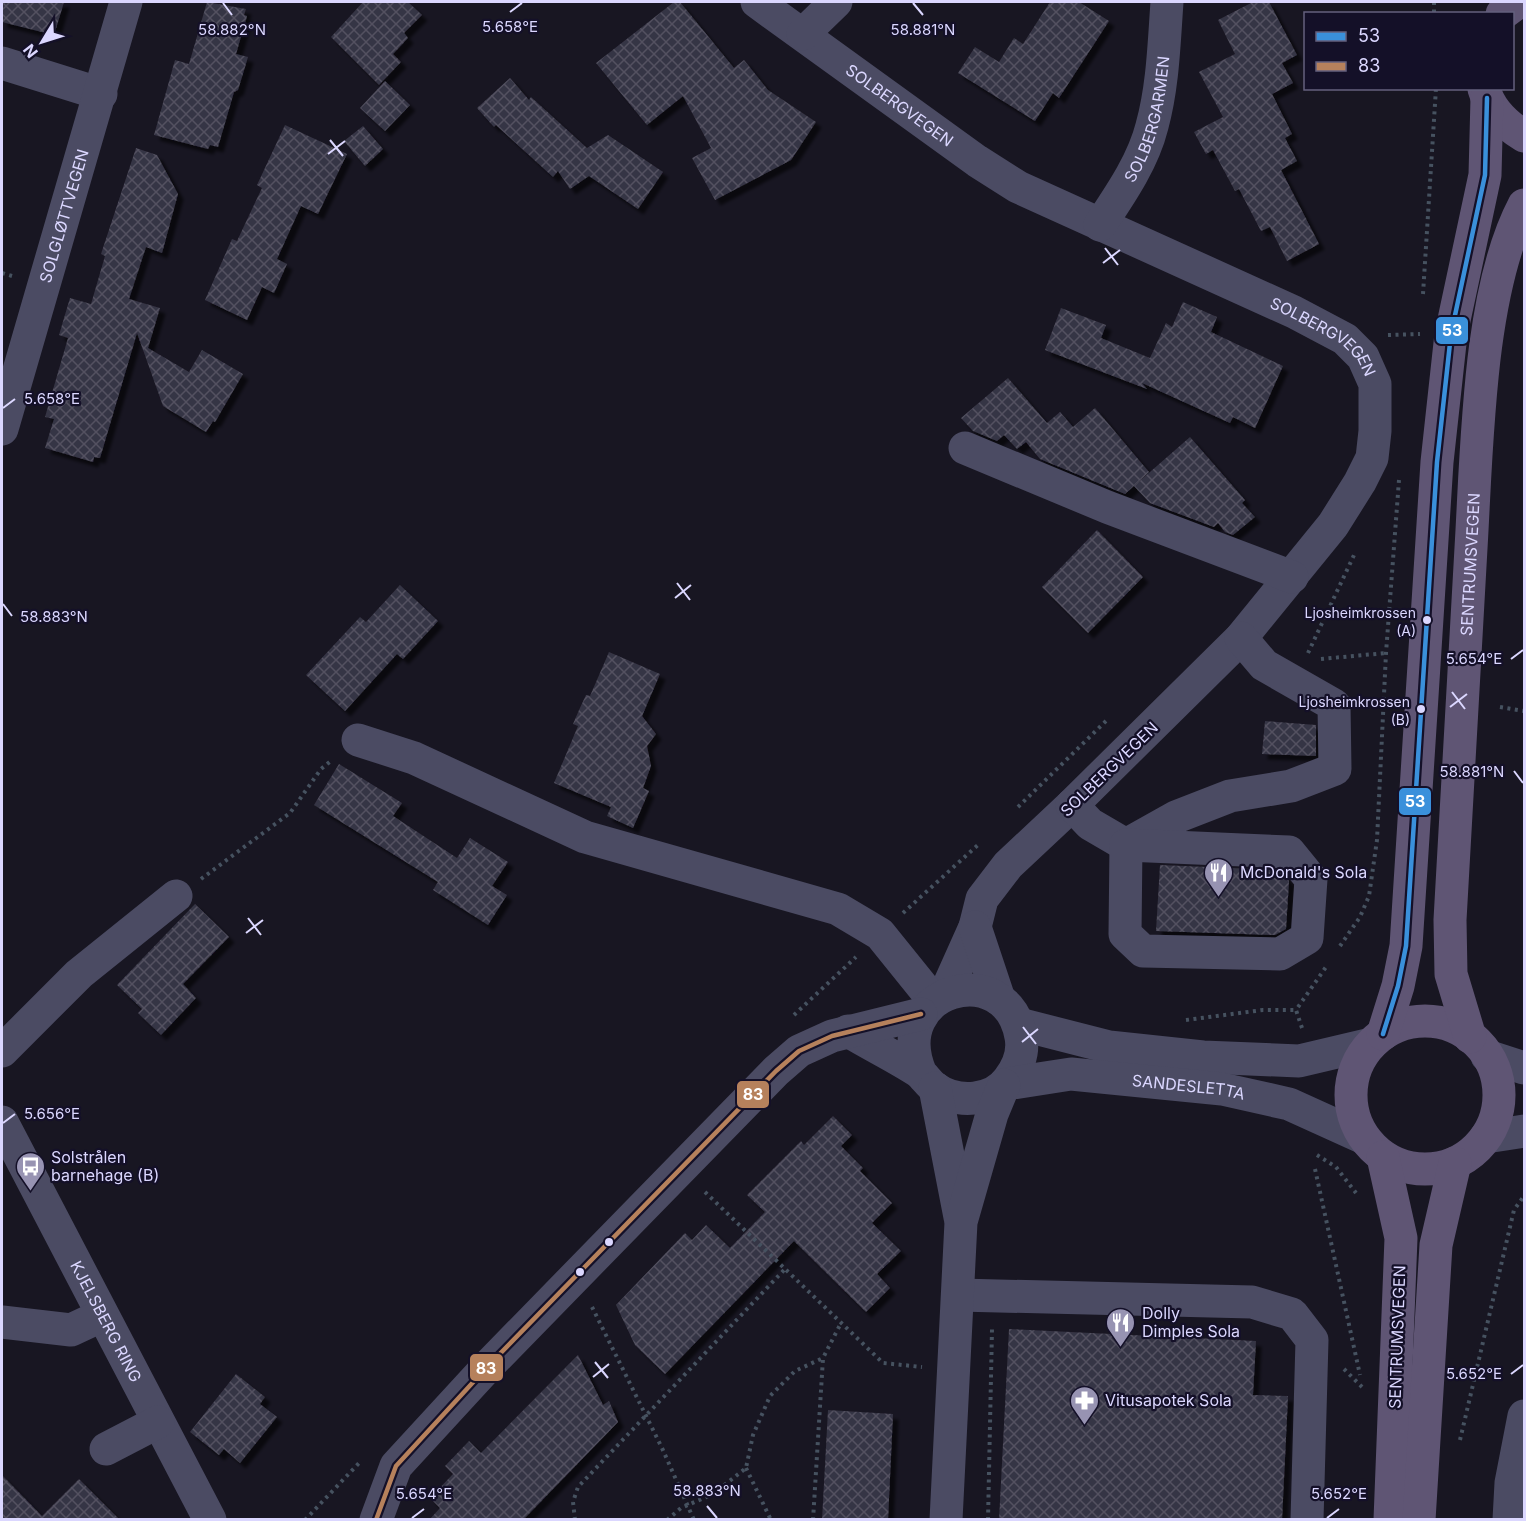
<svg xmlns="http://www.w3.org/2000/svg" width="1526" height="1521" font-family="Inter,sans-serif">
	<defs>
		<pattern id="building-cross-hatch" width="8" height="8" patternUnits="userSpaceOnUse" patternTransform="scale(1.5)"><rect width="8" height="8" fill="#363444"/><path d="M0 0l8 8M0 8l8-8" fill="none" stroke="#525160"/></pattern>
		<filter id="shadow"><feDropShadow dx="5.5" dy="5.5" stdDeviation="1.5" flood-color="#0009"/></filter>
	</defs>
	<rect width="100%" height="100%" fill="#181622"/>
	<path fill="url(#building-cross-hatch)" filter="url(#shadow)" d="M2,2h62l-10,33 -52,-13z
		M207,2l39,7 -2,6 3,1 -11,38 12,3 -10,33 -4,2 -16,55 -8,-2 -2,4 -54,-14 21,-75 14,4z
		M363,2h45l14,13 -18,18 4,5 -15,16 8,8 -22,23 -48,-48z
		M674,2h6l54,66 10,-8 24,30 48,32 -25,38 -76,40 -23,-42 19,-10 -28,-52 -36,29 -51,-62z
		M1050,2h29l30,19 -50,77 -6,-5 -18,28 -77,-48 17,-26 24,15 15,-24 9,6z
		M1253,2h16l28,53 -15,8 11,20 -21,11 20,40 -7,4 12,23 -16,9 38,74 -32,17 -17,-34 -9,4 -22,-42 -4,2 -22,-41 -7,4 -12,-22 29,-15 -24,-45 36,-18 -17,-34z
		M510,78l19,22 2,-3 56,51 21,-13 55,37 -25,37 -49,-33 -19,13 -12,-18 -5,6 -57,-52 -2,2 -17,-19z
		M385,81l25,24 -25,26 -25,-23z
		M285,125l62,29 -29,60 -17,-8 -24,53 10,5 -13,29 -12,-6 -15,33 -42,-20 27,-61 5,2 25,-53 -5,-3z
		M363,126l20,23 -18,17 -21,-25z
		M136,148l21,7 21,39 -16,59 -16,-6 -17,52 31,9 -12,40 41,24 13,-22 41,24 -28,48 -2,-1 -7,11 -43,-26 -26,-73 -37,125 -6,-1 -1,5 -48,-14 9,-29 -9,-2 23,-79 -9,-3 11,-37 21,6 14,-48 -4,-2z
		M1183,302l34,15 -6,15 72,34 -28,62 -22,-11 -3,6 -88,-40 5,6 -102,-39 16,-42 45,17 -5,13 49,20 16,-35 6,4z
		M1008,378l39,45 13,-11 13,15 22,-19 54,64 -24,22 -85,-35 -14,-17 -9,7 -13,-14 -7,6 -24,-10 -12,-13z
		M1190,437l55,63 -3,3 13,14 -22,18 -8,-3 -7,-9 -4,4 -64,-24 -16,-17z
		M1097,530l46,47 -55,56 -46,-46z
		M400,585l38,36 -35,38 -6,-5 -52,57 -39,-36 54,-58 6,5z
		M609,652l51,22 -18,42 14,18 -9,12 4,20 -8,22 6,3 -16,37 -26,-12 4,-9 -57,-24 24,-57 -5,-2 6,-14 7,-15 4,1z
		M1265,721l51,4v31l-54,-2z
		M339,764l63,39 -9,13 64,42 13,-20 38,24 -16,24 15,9 -19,30 -55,-35 5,-8 -124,-77z
		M1160,865l120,5 9,11 -3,48 -11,6 -119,-4z
		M195,904l34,33 -46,47 13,14 -35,37 -23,-22 4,-4 -25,-24z
		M833,1116l19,19 -11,11 22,22 -3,3 32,32 -20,20 29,28 -24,23 13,14 -24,24 -72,-71 -129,133 -30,-29 -19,-40 69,-72 7,7 14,-15 24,23 35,-36 -18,-17 54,-54 3,4z
		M1009,1329l247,12 -3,54 35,1 -6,124h-283z
		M578,1355l25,50 6,-4 9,21 -95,98h-94l11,-12 -10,-10 23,-24 -8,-8 24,-25 12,12z
		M236,1374l29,23 -5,7 17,13 -37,46 -16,-14 -5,6 -29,-23z
		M828,1410l65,4 -5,106h-66z
		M2,1475l40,41 37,-37 41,41h-118z"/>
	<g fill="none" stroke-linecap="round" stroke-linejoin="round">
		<path stroke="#465260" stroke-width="4" stroke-dasharray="3 4.5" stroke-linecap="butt" d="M1434,2v12
			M2,273l10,3
			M1423,294l13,-206
			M1388,335l32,-1
			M1308,653l47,-100
			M1321,659l65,-6
			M1500,707l24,4
			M1018,807l89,-87
			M201,879l89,-66 31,-44 11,-9
			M903,913l77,-70
			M1340,946l20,-29 9,-21 8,-56 9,-187 13,-173
			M794,1015l62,-58
			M1186,1020l77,-10h33
			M1302,1028l-6,-18 30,-43
			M1317,1155l19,12 20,26
			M1315,1169l45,206
			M705,1192l178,171 39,4
			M592,1307l70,141 32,72
			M1344,1369l18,18
			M1460,1440l54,-230 10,-14
			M746,1468l25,52
			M305,1520l55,-58
			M575,1520l-2,-18 5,-15 207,-218
			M667,1520l14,-12 32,-14 33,-26 7,-33 17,-39 25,-25 28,-13
			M813,1520l10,-162 18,-35
			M988,1520l4,-191"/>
		<g stroke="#4b4b63" stroke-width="33">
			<path id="s1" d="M757,2l220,159 41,26 276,125 51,27 18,18 12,27v47l-3,27 -12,24 -27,43 -92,113 -169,167 -64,60 -26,34 -7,28 -30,67"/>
			<path d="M803,34l33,-32"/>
			<path d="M2,63l99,31"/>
			<path id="s2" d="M1100,225c20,-30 43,-63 52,-99 11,-40 12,-83 15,-124"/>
			<path id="s3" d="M2,429l124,-427"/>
			<path d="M965,448l142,59 185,70"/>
			<path d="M358,740l56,18 171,79 253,72 42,25 54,67"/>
			<path d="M1072,805l18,19 36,21 50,-28 54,-21 61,-10 44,-17 -1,-64 -70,-40 -23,-27"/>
			<path d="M1126,845l163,7 22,27 -4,59 -27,16 -137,-3 -18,-17z"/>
			<path d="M975,927l24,72"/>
			<path d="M1019,1024l90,23 94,10 96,4 72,-17"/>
			<path d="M848,1031c23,14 48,26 71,41 6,5 10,12 16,16 22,16 58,14 74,-9 9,-12 15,-26 12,-42 -14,-82 -137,-48 -100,37"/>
			<path d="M2,1051l77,-77 97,-78"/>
			<path d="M1487,1056l37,12"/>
			<path id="s4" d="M1006,1084l65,-10 151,15 67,15 75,34"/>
			<path d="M935,1088l25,129"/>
			<path id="s5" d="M2,1122l208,398"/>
			<path d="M1486,1137l38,-6"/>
			<path d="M959,1295l293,7 40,12 20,26 -5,180"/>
			<path d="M2,1322l69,8 30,-14"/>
			<path d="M106,1449l52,-27"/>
			<path d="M376,1520l20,-54 92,-100 288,-295 23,-20 33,-15 89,-22"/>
			<path d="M946,1520l15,-298 31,-108 12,-29"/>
			<path d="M1509,1520l2,-37 13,-67"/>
		</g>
		<g stroke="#5f5574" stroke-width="33">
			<path d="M1502,14l16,-12"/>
			<path d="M1484,89c6,21 22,36 40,47"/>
			<circle cx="1425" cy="1095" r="74"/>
			<path d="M1383,1034l15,-48 8,-40 31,-484 14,-128 34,-159 2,-77"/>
			<path id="s6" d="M1470,1037l-19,-63 -1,-54c7,-124 14,-248 21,-372 6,-99 7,-256 53,-343"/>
			<path d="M1383,1157l18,81 -11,282"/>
			<path d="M1419,1520l17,-275 19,-82"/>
		</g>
		<defs>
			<path id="bus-1" d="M1383,1034l15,-48 8,-40 31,-484 14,-128 34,-159 2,-77"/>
			<path id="bus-2" d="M376,1520l20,-54 92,-100 288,-295 23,-20 33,-15 89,-22"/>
		</defs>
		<use href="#bus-1" stroke="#141028" stroke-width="9"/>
		<use href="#bus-2" stroke="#141028" stroke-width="9"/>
		<use href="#bus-1" stroke="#3a90db" stroke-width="4.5"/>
		<use href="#bus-2" stroke="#b6815c" stroke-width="4.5"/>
	</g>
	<path fill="none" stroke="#dbd7ff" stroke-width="2" d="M223,3l9,12M913,3l10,12M510,12l12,-9M330,140l13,16M328,154l17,-13M1105,248l13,17M1103,263l17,-13M3,408l12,-9M677,583l13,17M675,598l16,-13M3,604l9,12M1511,659l12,-9M1452,692l13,17M1450,707l17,-13M1514,771l9,12M248,918l13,17M246,933l17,-13M1023,1027l13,17M1022,1042l16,-13M3,1123l12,-9M595,1362l13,16M1511,1374l12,-9M593,1377l16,-13M707,1506l10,12M412,1518l12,-9M1327,1518l12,-9"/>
	<defs>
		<symbol id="restaurant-pin" viewBox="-11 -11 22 30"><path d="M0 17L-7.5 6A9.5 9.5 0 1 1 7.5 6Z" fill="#9793b2" stroke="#141028"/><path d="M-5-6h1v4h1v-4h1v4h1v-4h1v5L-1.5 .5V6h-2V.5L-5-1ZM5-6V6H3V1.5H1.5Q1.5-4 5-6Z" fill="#fff"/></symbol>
		<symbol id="bus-pin" viewBox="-11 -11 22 30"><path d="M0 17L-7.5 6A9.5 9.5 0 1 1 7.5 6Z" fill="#9793b2" stroke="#141028"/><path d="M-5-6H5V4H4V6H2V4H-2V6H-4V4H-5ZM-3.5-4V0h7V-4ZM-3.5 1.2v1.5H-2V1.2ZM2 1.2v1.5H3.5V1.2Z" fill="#fff"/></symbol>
		<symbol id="pharmacy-pin" viewBox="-11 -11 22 30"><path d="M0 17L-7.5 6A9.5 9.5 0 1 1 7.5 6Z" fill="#9793b2" stroke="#141028"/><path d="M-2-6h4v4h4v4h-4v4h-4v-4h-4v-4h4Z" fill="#fff"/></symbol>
	</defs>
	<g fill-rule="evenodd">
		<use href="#restaurant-pin" x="1202" y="856" width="33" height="45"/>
		<use href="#bus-pin" x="14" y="1150" width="33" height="45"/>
		<use href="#restaurant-pin" x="1104" y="1306" width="33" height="45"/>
		<use href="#pharmacy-pin" x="1068" y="1384" width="33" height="45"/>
	</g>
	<g fill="#dbd7ff" stroke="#141028" stroke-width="2">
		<circle cx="1427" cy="620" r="5"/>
		<circle cx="1421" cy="709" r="5"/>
		<circle cx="609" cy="1242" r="5"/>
		<circle cx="580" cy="1272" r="5"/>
	</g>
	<g text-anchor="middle" stroke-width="4.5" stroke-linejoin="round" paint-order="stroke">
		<g font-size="14" fill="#dbd7ff" stroke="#141028" text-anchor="end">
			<text x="1416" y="618">Ljosheimkrossen<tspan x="1416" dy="18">(A)</tspan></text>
			<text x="1410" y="707">Ljosheimkrossen<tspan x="1410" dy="18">(B)</tspan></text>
		</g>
		<g font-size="16" fill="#dbd7ff" stroke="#141028">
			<text dy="6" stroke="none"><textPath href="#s1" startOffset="176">SOLBERGVEGEN</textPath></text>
			<text dy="6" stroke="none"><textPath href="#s2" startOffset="118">SOLBERGARMEN</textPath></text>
			<text dy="6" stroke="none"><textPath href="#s3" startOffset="222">SOLGLØTTVEGEN</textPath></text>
			<text dy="6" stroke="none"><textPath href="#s1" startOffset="662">SOLBERGVEGEN</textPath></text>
			<text dy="6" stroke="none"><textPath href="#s6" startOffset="476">SENTRUMSVEGEN</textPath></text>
			<text transform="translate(1109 769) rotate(-44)" y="6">SOLBERGVEGEN</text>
			<text dy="6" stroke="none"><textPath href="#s4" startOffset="184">SANDESLETTA</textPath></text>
			<text dy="6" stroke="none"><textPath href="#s5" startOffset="225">KJELSBERG RING</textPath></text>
			<text transform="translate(1397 1337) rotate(-88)" y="6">SENTRUMSVEGEN</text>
		</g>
		<g font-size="16" fill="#dbd7ff" stroke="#141028" text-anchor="start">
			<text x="1240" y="878">McDonald's Sola</text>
			<text x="51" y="1163">Solstrålen<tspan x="51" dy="18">barnehage (B)</tspan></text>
			<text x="1142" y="1319">Dolly<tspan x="1142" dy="18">Dimples Sola</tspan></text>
			<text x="1105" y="1406">Vitusapotek Sola</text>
		</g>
	</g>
	<g font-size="15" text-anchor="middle" fill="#dbd7ff" stroke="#141028" stroke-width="4.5" stroke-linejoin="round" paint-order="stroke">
		<text x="510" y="32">5.658°E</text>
		<text x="232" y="35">58.882°N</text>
		<text x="923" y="35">58.881°N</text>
		<text x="52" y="404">5.658°E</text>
		<text x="54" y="622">58.883°N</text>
		<text x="1474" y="664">5.654°E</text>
		<text x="1472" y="777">58.881°N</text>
		<text x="52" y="1119">5.656°E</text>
		<text x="1474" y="1379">5.652°E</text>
		<text x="707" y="1496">58.883°N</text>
		<text x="424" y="1499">5.654°E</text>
		<text x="1339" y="1499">5.652°E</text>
	</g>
	<g stroke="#141028" stroke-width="2">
		<rect x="1435" y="316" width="34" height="29" rx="6" fill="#3a90db"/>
		<rect x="1398" y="787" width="34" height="29" rx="6" fill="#3a90db"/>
		<rect x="736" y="1080" width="34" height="29" rx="6" fill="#b6815c"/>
		<rect x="469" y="1353" width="35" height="29" rx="6" fill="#b6815c"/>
	</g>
	<g font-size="16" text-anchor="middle" font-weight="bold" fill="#fff">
		<text x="1452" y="336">53</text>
		<text x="1415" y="807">53</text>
		<text x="753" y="1100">83</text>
		<text x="486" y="1374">83</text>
	</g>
	<rect width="1526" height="1521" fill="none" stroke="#dbd7ff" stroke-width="6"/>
	<rect x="1304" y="12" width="210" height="78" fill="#141028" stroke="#64607e" stroke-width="1.5"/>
	<rect x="1316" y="32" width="30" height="9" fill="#3a90db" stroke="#64607e" stroke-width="1.5"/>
	<text x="1358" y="42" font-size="18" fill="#dbd7ff">53</text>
	<rect x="1316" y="62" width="30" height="9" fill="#b6815c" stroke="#64607e" stroke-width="1.5"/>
	<text x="1358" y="72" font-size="18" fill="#dbd7ff">83</text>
	<g transform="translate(42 42) rotate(232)" stroke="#141028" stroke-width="4.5" paint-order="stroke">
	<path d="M0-4.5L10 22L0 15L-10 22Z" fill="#dbd7ff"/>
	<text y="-9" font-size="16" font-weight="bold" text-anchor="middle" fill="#dbd7ff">N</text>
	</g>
</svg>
